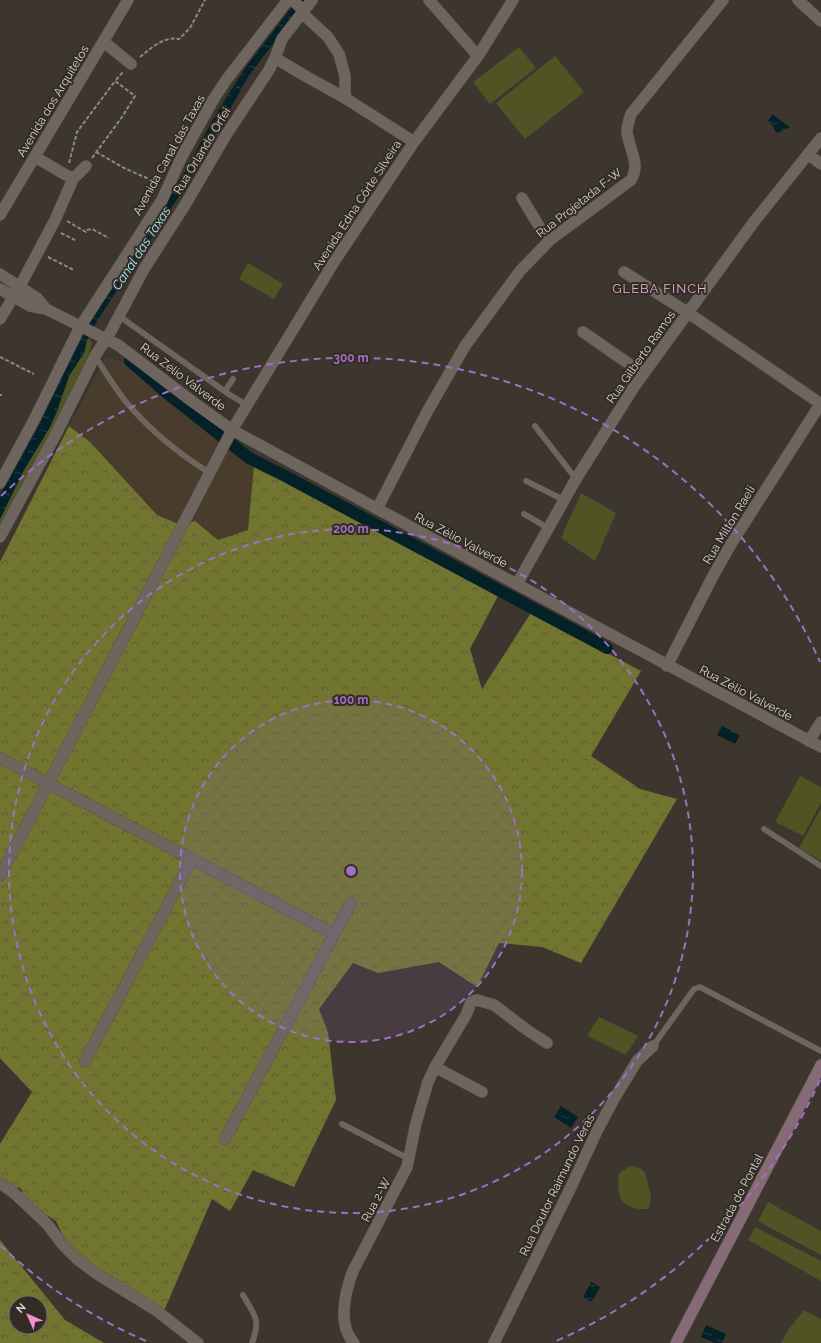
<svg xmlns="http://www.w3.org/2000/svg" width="821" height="1343" font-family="Raleway,sans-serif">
	<defs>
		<pattern id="forest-crowns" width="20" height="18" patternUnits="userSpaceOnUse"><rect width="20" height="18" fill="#717530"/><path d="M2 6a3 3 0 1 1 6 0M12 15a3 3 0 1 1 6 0" fill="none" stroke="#5b5d36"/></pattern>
		<pattern id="water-ripples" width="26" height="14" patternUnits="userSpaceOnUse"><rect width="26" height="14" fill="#042128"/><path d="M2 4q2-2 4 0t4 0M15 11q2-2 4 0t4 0" fill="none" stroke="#284046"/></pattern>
	</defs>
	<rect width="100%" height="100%" fill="#3d362e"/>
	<path fill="#493c2d" d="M106,357l24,8 33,33 91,67 -6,65 -30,10 -23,-19 -13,4 -25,-10 -67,-73 -21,-16z"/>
	<path fill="#505323" d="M519,47l17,21 -46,36 -17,-22z
		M555,56l29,36 -59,47 -29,-36z
		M248,263l35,21 -9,15 -35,-20z
		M89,339l3,4 -4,13 -38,78 -50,92v-7l24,-49 26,-43 7,-16 12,-35 15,-23 3,-13z
		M581,493l35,20 -21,48 -34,-23z
		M800,776l21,11v16l-18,33 -28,-14z
		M821,808v53l-22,-13z
		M599,1017l39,19 -12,19 -39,-19z
		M630,1166c13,1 16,5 18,18 3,11 5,14 0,25 -27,1 -32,-12 -29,-36z
		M768,1202l53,29v24l-63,-34z
		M755,1227l66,34v20l-73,-41z
		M804,1310l17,9v24h-40l8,-14z"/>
	<path fill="url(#forest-crowns)" fill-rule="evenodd" d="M69,426l21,16 67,73 24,10 14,-4 23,19 30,-10 6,-65 245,129 -29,55 12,40 54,-84 76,39 -5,9 34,18 -50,85 49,33 37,10 -96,164 -39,-16 -43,-4 -22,44 -38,-25 -61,11 -25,-10 -34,46 9,23 8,68 -42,87 -41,-17 -23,41 -18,-12 -48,112 -67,-37 -32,-34 -9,-19 -13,-8 -21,-16v-7l-4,-3 -4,6 -14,-12v-37l32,-52 -32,-34v-496z
		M0,1240l65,80 39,23h-104zM16,1303h24v24h-24z"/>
	<path fill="url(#water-ripples)" d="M297,0h9l-58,77 -55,98 -96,146 -10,19 -3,13 -15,23 -12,35 -7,16 -26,43 -24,49v-24l39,-70 36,-76v-6l54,-85 57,-88 27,-51 32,-51z
		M772,114l18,13 -12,6 -3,-2 -2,-5 -5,-5z
		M722,726l18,9 -5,9 -18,-9z
		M561,1106l17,11 -7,11 -17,-11z
		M591,1282l9,5 -8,15 -9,-5z
		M706,1325l20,9 -4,9h-8l-13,-6z"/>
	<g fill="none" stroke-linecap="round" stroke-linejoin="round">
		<path stroke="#042128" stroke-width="12" d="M130,361l37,32 82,65 36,18 322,172"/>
		<defs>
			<path id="service" d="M119,316l111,79 17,10
				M95,356c10,16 20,32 31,46 24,28 53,52 84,71
				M225,391l8,-12
				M535,426l41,53
				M526,481l38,19
				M524,514l24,14
				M764,829l57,37
				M653,1046l41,-57 6,-2 121,64
				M342,1124l67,35
				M243,1295c12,22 18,23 9,48"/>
			<path id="minor" d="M292,0l9,8 1,5 26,24 11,17 6,22v22
				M429,0l49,56
				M798,0l23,21
				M104,42l27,22
				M275,58l32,19 38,21 69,44
				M808,154l13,10
				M35,157l38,22
				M522,198l20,33 8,9
				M0,215l128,-215
				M624,272l63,40 134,92
				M0,319l20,-33 35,-66 18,-41 13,-13
				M583,332l49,34 13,6
				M0,483l34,-63 46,-93 82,-127 20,-44 31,-56 14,-21 61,-79
				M377,509l50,-97 38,-66 55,-75 30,-31 81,-60c10,-16 -2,-31 -4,-48 0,-6 2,-12 4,-18l92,-114
				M0,537l56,-103 39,-78 16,-25 33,-62 41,-64 41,-70 43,-65 6,-12 7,-19 30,-39
				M517,584l59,-105 58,-92 119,-164 68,-85
				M667,666l46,-90 18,-32 90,-141
				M809,741l12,-19
				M0,758l334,176
				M0,876l232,-446 102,-168 80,-120 64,-86 35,-56
				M85,1061l107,-202
				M435,1067l31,-52 5,-13 6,-2 17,5 33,25 20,13
				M225,1139l126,-236
				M0,1183l14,10 33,31 16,21 14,14 20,15 60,37 41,32
				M354,1343c-17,-18 -9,-51 -1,-72l54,-104 9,-44 12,-41 7,-15 47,25
				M494,1343l77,-156 26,-56 17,-32 23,-38 16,-15"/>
			<path id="tertiary" d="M0,274l37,24 9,11
				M0,289l30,17 16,3 72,36 75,57 39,28 249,135 340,182"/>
			<path id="secondary" d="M676,1343l145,-278"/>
		</defs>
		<use href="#service" stroke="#5a544e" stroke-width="6"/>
		<use href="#minor" stroke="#5a544e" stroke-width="12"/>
		<use href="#tertiary" stroke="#5a544e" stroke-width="12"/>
		<use href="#secondary" stroke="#5a544e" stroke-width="12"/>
		<path stroke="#8d8881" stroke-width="2" stroke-dasharray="4 2" stroke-linecap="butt" d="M140,57c11,-9 24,-21 39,-18l11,-11 15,-28
			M96,152l28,16 34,15
			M92,158l30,-41 13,-21 -20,-15 8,-9
			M69,163l8,-31 38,-51
			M67,221l19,11 1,-2 5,-1 17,9
			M61,233l16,8
			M48,257l26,13
			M0,357l34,17
			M0,395h2"/>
		<use href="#service" stroke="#6e665e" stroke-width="5.5"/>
		<use href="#minor" stroke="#6e665e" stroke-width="11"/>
		<use href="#tertiary" stroke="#6e665e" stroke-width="11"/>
		<use href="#secondary" stroke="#866b76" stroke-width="11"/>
	</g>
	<circle cx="351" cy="871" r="171" fill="#a06fc5" fill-opacity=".12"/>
	<g fill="none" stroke="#a06fc5" stroke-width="2" stroke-dasharray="7 5">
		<circle cx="351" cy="871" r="171"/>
		<circle cx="351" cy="871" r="342"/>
		<path d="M820 1080A513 513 0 0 1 556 1341M146 1341A513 513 0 0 1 1 1246M1 496A513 513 0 0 1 820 662"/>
	</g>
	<g text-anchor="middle" stroke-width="4" stroke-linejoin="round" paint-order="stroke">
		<g font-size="12" fill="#d8d4cf" stroke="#322c24">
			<text transform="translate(53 101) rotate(-59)" y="4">Avenida dos Arquitetos</text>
			<text transform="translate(202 151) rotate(-59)" y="4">Rua Orlando Orfei</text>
			<text transform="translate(169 155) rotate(-61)" y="4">Avenida Canal das Taxas</text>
			<text transform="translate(579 203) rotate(-38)" y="4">Rua Projetada F-W</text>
			<text transform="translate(357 205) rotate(-57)" y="4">Avenida Edna Côrte Silveira</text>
			<text transform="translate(641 357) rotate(-55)" y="4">Rua Gilberto Ramos</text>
			<text transform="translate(183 377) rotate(37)" y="4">Rua Zélio Valverde</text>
			<text transform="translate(729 525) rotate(-59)" y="4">Rua Milton Raeli</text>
			<text transform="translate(461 540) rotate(28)" y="4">Rua Zélio Valverde</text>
			<text transform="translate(746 693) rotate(28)" y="4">Rua Zélio Valverde</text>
			<text transform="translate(557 1185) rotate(-64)" y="4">Rua Doutor Raimundo Veras</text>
			<text transform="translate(737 1198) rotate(-62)" y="4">Estrada do Pontal</text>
			<text transform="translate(376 1200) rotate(-62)" y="4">Rua 2-W</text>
		</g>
		<g font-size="13" font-style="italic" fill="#a5e9fc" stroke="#322c24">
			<text transform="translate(141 248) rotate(-57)" y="5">Canal das Taxas</text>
		</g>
		<g font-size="13" letter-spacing="1" fill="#eea8d5" stroke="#322c24">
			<text x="660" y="293">GLEBA FINCH</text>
		</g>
	</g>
	<circle cx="351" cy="871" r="6" fill="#a06fc5" stroke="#322c24" stroke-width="2"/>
	<g font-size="12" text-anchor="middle" font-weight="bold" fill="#a06fc5" stroke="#322c24" stroke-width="4" stroke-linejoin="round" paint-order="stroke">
		<text x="351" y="362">300 m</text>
		<text x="351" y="533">200 m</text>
		<text x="351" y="704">100 m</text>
	</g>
	<g transform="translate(28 1315) rotate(315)"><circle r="19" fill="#322c24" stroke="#746f68"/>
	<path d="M0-3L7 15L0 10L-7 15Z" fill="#f491d3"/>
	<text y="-6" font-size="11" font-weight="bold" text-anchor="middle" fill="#d8d4cf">N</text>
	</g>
</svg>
